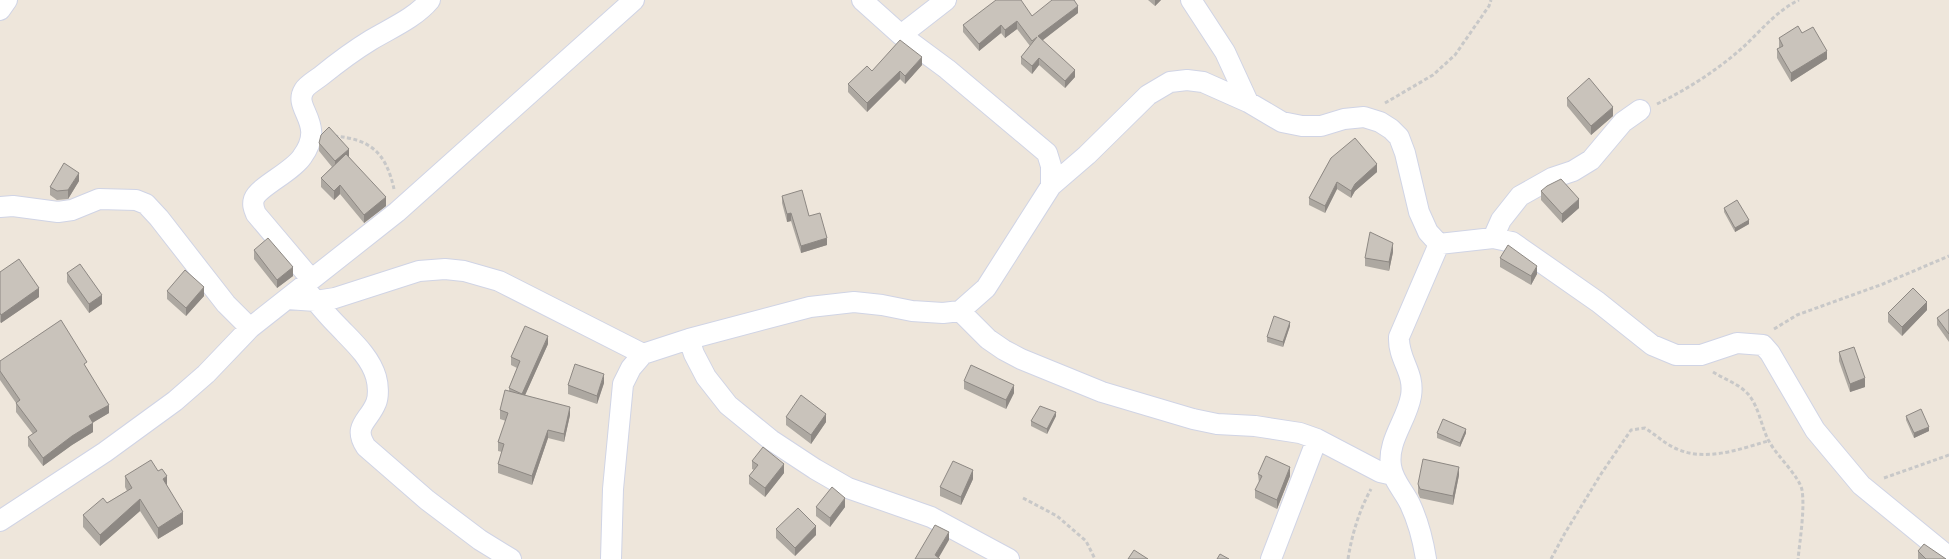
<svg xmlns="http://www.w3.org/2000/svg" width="1949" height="559" font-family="Helvetica,sans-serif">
	<rect width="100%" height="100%" fill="#eee6db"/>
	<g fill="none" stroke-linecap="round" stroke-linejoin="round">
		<defs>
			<path id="street" d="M862,0l39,35 46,34 100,84 4,13v20
				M1191,0l34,52 23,50
				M0,10l7,-10
				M901,35l45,-35
				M0,207l13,-1 45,6 14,-2 27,-11 37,1 10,4 13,14 67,86 24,24
				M1493,238l8,-18 19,-24 32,-18 21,-7 18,-11 32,-38 17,-12
				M311,279l-55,-65c-2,-5 -4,-9 -2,-15 4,-12 38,-27 48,-42 25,-34 -10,-48 2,-67 3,-5 12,-10 17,-14 16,-13 32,-25 50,-36 20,-12 44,-22 59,-40
				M309,293c9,11 18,22 28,32 14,15 33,31 39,52 2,7 3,19 0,26 -7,18 -24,23 -10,44l61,53 53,40 31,19
				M287,299l29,2 19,-3 84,-27 26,-2 19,2 35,10 144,73
				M960,311l28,28 16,11 17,9 81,33 91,27 24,5 38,2 45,7 17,6 63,33 13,3
				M689,339l5,15 12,23 22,28 43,35 44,29 33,19 83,29 78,42
				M0,521l105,-69 70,-51 31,-27 44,-46 147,-116 237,-212
				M611,559l2,-70 10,-105 8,-16 12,-14 46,-15 121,-32 44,-5 28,3 30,6 31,2 17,-2 26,-23 65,-102 36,-31 61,-60 22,-13 17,-2 16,2 45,20 34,20 20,4h19l23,-7 20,-2 16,5 11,7 8,8 6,16 14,59 9,20 11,12 54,-6 19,4 86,60 54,43 24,10h25l36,-12 26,2 7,8 45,77 46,55 88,72
				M1271,559l46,-120
				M1426,559c-3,-19 -8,-38 -16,-55 -6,-13 -17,-23 -19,-38 -4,-25 16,-46 20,-70 4,-24 -13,-36 -12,-59l40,-93"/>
		</defs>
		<use href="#street" stroke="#d0d4e5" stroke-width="22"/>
		<path stroke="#c8c8c8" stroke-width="3" stroke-dasharray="4 2.5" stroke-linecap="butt" d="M1385,103l48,-28 22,-20 34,-49 2,-6
			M1657,104c29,-14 59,-33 84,-55 19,-17 35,-38 58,-49
			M334,136c37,3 52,17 60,53
			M1774,329l23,-14 86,-31 66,-28
			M1713,372c11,7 26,12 35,22 12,14 13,34 22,49 8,14 29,33 32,47 3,18 -2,50 -4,69
			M1884,478l65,-23
			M1023,498l34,18 29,25 9,18
			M1348,559c4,-25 11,-48 23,-70
			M1551,559l14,-26 36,-59 30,-44 14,-2c11,7 20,16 32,21 29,13 63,0 91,-8"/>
		<use href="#street" stroke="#fff" stroke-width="20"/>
	</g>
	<path fill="#ada8a1" d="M1148,0h13l-6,6z
		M1078,13l-36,27 33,37 -10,11 -26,-23 -7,9 -11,-10v-7l9,-11 -13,-17 -12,9 -4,-5 -22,18 -16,-19v-7l69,-9z
		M1802,33l25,26 -36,23 -14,-24v-9l2,-1v-10z
		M922,65l-17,19 -5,-5 -33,33 -19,-20v-8l24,-13z
		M1567,98l46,18 -22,19 -24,-29z
		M319,143l30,14 37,49 -22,17 -24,-29 -6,6 -13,-13v-9l11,-11 -13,-16z
		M1331,158l46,14 -22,19 -4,7 -14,-9 -12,24 -16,-8v-7z
		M79,181l-11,18 -11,1 -7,-5v-8z
		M1541,191l38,17 -17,15 -21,-23z
		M782,196l27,20 18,29 -26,8 -10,-32 -4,1 -5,-19z
		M1724,208l25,16 -14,8 -11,-20z
		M254,250l39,26 -16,12 -23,-29z
		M1393,252l-4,19 -24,-5v-8z
		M1500,258l37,16 -6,11 -31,-18z
		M0,272l39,25 -38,26 -1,-1z
		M67,273l35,31 -13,9 -22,-31z
		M167,291l37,5 -18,20 -19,-17z
		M1949,309v33l-12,-17v-7z
		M1927,310l-25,26 -14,-14v-9z
		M1290,326l-7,21 -16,-5v-5z
		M548,344l-23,51 45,20 -6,27 -16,-4 -16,47 -34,-12v-9l4,-12 -4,-1v-9l8,-21 -6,-2v-9l9,-19v-3l8,-20 -6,-3v-8z
		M1839,352l26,35 -15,5 -11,-31z
		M0,361l87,8 22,44 -16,9v10l-21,13 -29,21 -15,-20v-9l5,-3 -17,-22v-9l-16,-23z
		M964,381l50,12 -8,16 -42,-20z
		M604,383l-7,21 -29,-10v-9z
		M1056,416l-9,18 -16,-8v-5z
		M1906,416l23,15 -15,7 -8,-18z
		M786,417l40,5 -15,22 -25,-19z
		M1437,433h29l-6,14 -23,-9z
		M752,461l32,12 -19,24 -16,-13v-8l5,-6 -2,-1z
		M1258,474l32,2 -13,33 -22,-11v-8l4,-7z
		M1459,475l-6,30 -33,-7 -2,-5v-9z
		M125,476l42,10 16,38 -25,15 -18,-28 -40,35 -17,-19v-12l24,-12 20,-12 -2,-4z
		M973,479l-12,26 -21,-9v-9z
		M816,507h29l-15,20 -14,-11z
		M776,529l40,6 -21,21 -19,-18z
		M1918,551l28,8h-28z"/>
	<path fill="#8d8883" d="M1155,0h6l-6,6z
		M1078,6v7l-40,31v-8z
		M1017,21v8l-12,9v-8z
		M1001,25v8l-22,18v-7z
		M1827,51v8l-36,23v-9z
		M922,57v8l-17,19v-8z
		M1039,58v7l-7,9v-8z
		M1075,70v7l-10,11v-7z
		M900,71v8l-33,33v-9z
		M1613,107v9l-22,19v-9z
		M349,149v9l-14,12v-9z
		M1377,164v8l-22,19 -4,7v-7l4,-7z
		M79,173v8l-11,18v-9z
		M1337,182v7l-12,24v-7z
		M340,185v9l-6,6v-9z
		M386,197v9l-22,17v-8z
		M1579,199v9l-17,15v-9z
		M791,213v8l-4,1v-8z
		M1749,220v4l-14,8v-4z
		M827,238v7l-26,8v-7z
		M1393,243v9l-4,19v-9z
		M1537,266v8l-6,11v-9z
		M293,267v9l-16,12v-8z
		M204,287v9l-18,20v-8z
		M39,288v9l-38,26v-8z
		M102,295v9l-13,9v-9z
		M1927,302v8l-25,26v-9z
		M1290,322v4l-7,21v-5z
		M548,336v8l-26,58v-8z
		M604,374v9l-7,21v-8z
		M1865,378v9l-15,5v-8z
		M1014,385v8l-8,16v-9z
		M109,405v8l-20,12v-9z
		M570,407v8l-6,27v-8z
		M1056,412v4l-9,18v-5z
		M826,414v8l-15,22v-9z
		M93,423v9l-21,13 -29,21v-8l29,-22z
		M1929,427v4l-15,7v-5z
		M1466,429v4l-6,14v-4z
		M548,430v8l-16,47v-9z
		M784,464v9l-19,24v-9z
		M1290,467v9l-13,33v-9z
		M1459,467v8l-6,30v-9z
		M973,470v9l-12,26v-8z
		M167,476v11l-4,-8z
		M845,498v9l-15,20v-9z
		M140,499v12l-40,35v-11z
		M183,512v12l-25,15v-11z
		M816,526v9l-21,21v-8z
		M949,532v8l-11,19 -3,-4z"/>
	<path fill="#c9c3bb" stroke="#8d8883" d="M996,0h25l11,16 20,-16h22l4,6 -40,30 37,34 -10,11 -26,-23 -7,8 -11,-9 16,-20 -5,4 -15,-20 -12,9 -4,-5 -22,19 -16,-19z
		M1798,26l4,7 11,-6 14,24 -36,22 -14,-24 6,-3 -4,-8z
		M900,40l22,17 -17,19 -5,-5 -33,32 -19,-19 19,-18 5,5z
		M1589,78l24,29 -22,19 -24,-28z
		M329,127l20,22 -14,12 -16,-18 2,-8z
		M1355,138l22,26 -22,20 -4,7 -14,-9 -12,24 -16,-8 22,-40z
		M346,154l40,43 -22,18 -24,-30 -6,6 -13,-13z
		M64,163l15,10 -11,17 -11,1 -7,-4z
		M1561,179l18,20 -17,15 -21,-23 6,-5z
		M802,190l7,26 11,-3 7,25 -26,8 -10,-33 -4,1 -5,-18z
		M1737,200l12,20 -14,8 -11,-20z
		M1370,232l23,11 -4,19 -24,-4z
		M268,238l25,29 -16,13 -23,-30z
		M1508,245l29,21 -6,10 -31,-18z
		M19,259l20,29 -38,27 -1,-2v-41z
		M80,264l22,31 -13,9 -22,-31z
		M185,270l19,17 -18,21 -19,-17z
		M1913,288l14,14 -25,25 -14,-14z
		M1949,309v25l-12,-16z
		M1274,316l16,6 -7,20 -16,-5z
		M61,320l26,42 -3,2 25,41 -20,11 4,7 -21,13 -29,22 -15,-21 9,-6 -21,-28 4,-3 -20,-29v-10z
		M525,326l23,10 -26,58 -13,-6 11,-27 -9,-4z
		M1854,347l11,31 -15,6 -11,-32z
		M575,364l29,10 -7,22 -29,-11z
		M971,365l43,20 -8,15 -42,-19z
		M505,390l65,17 -6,27 -16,-4 -16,46 -34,-12 6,-20 -6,-2 10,-29 -8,-3z
		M801,395l25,19 -15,21 -25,-18z
		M1040,406l16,6 -9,17 -16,-8z
		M1921,409l8,18 -15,6 -8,-17z
		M1443,419l23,10 -6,14 -23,-10z
		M763,447l21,17 -19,24 -16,-12 9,-11 -6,-4z
		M1266,456l24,11 -13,33 -22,-10 7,-14 -4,-2z
		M1423,459l36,8 -6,29 -33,-7 -2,-5z
		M151,460l7,11 4,-2 5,7 -4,3 20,33 -25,16 -18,-29 -40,36 -17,-20 20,-17 4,5 25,-15 -7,-12z
		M953,461l20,9 -12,27 -21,-10z
		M832,487l13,11 -15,20 -14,-11z
		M798,508l18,18 -21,22 -19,-19z
		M935,525l14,7 -14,23 5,4h-25z
		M1924,544l22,15h-20l-8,-8z
		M1134,550l14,9h-20z
		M1220,554l9,5h-12z"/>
</svg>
